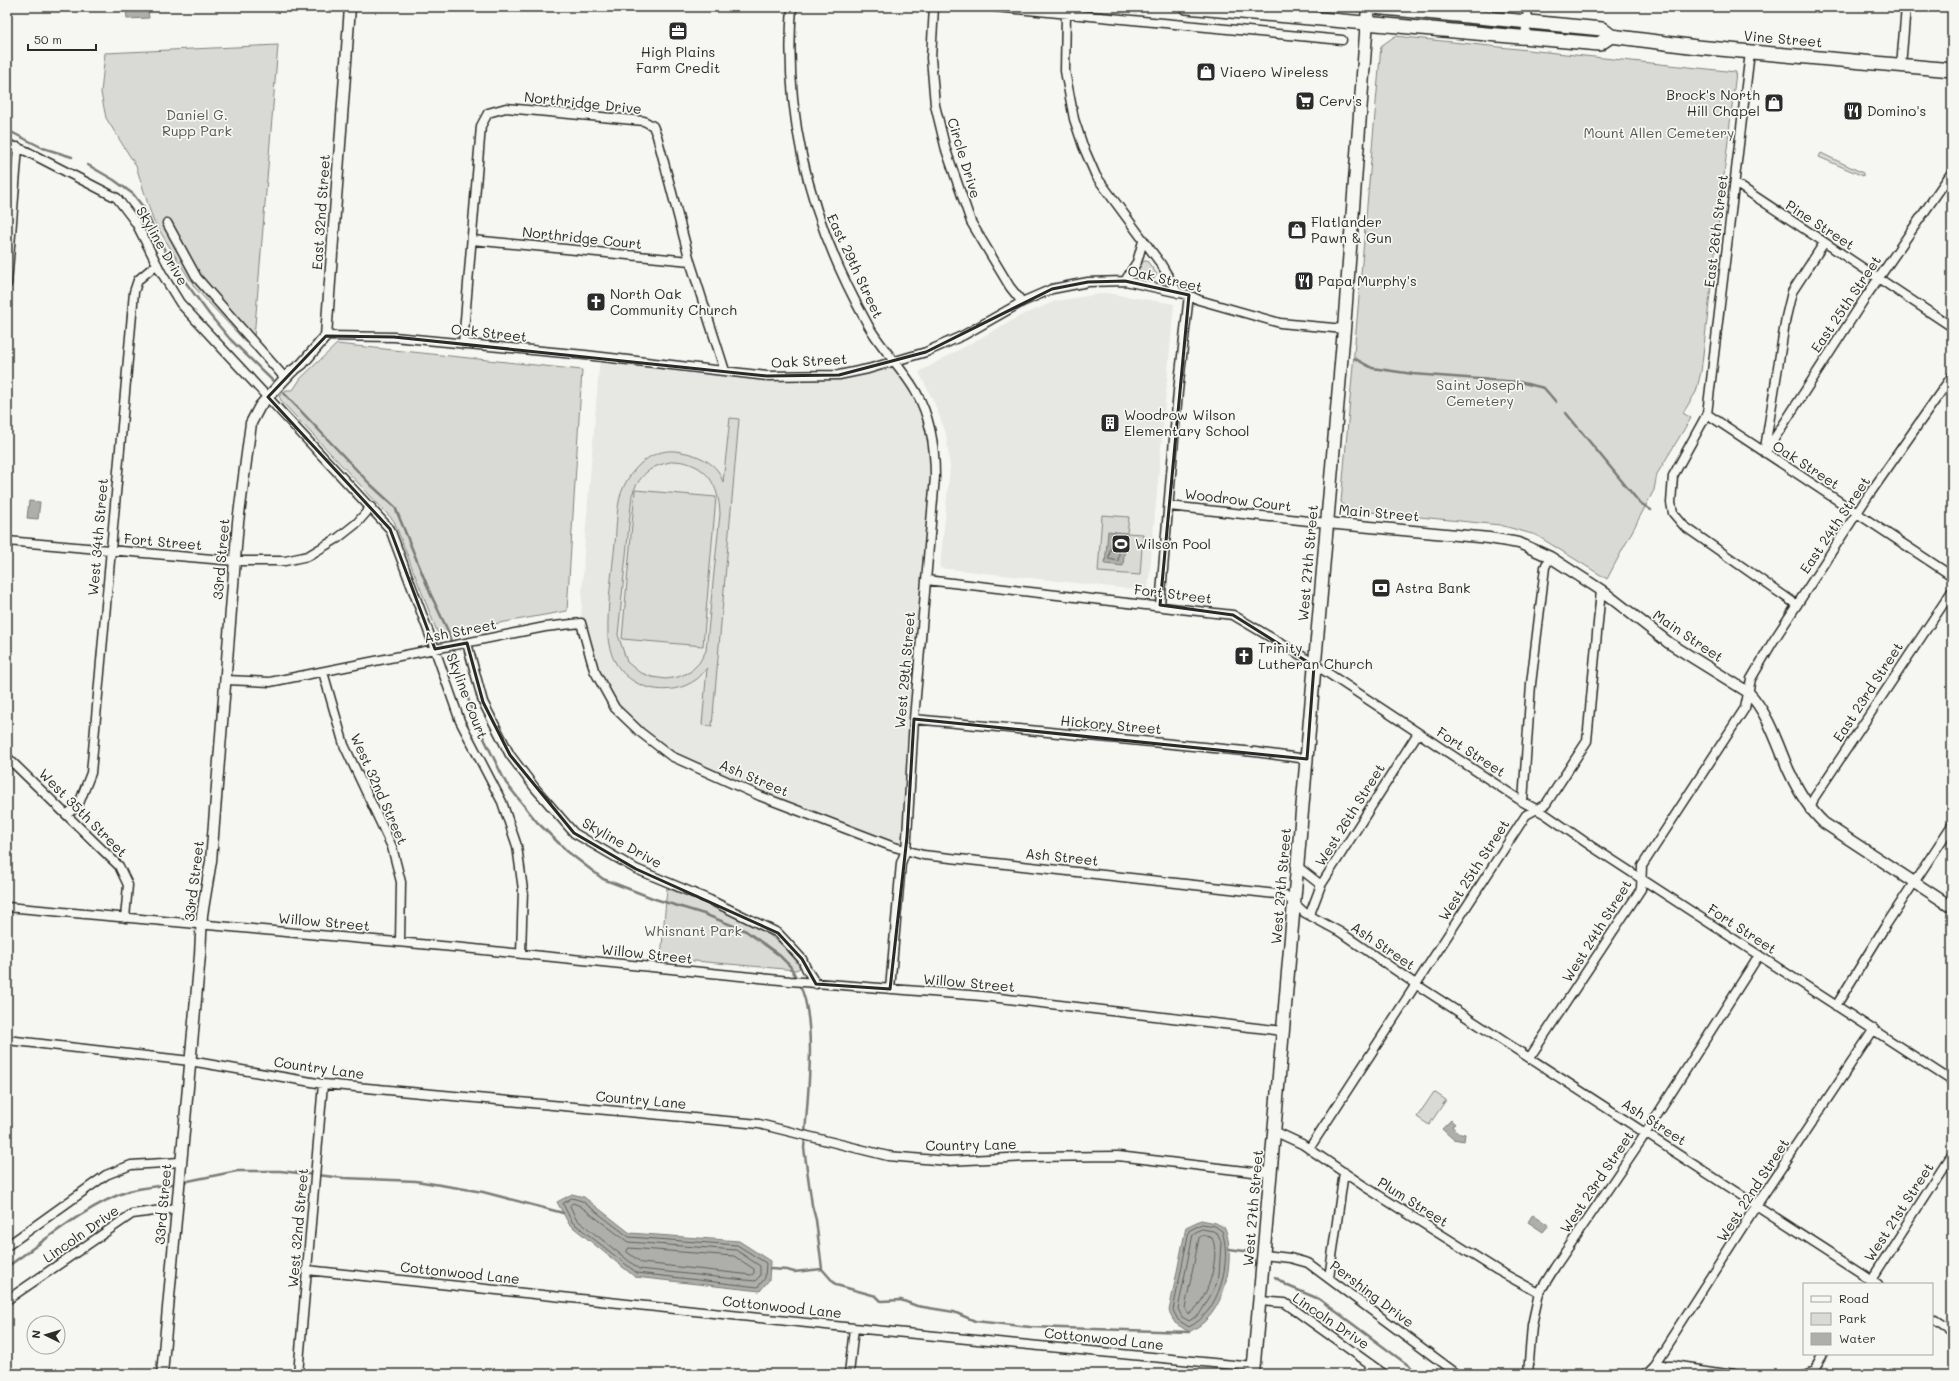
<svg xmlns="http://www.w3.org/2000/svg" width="1959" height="1381" font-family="Mali,sans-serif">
	<rect width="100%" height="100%" fill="#f6f6f2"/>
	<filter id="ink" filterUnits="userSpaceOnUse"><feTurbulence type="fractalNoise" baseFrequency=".025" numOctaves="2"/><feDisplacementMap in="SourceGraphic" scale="8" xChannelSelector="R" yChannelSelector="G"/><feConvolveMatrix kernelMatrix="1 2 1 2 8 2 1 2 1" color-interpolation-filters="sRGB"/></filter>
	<g filter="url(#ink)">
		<path fill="#e7e7e3" d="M1106,293l68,11 -26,287 -208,-23 10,-101 -4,-34 -13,-33 -14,-28 103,-57 34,-14z
			M600,356l167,20 49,-1 78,-13 22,30 19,56 -29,402 -15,-4 -220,-90 -31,-24 -37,-43 -22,-66 3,-72z"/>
		<path fill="#d9d9d5" stroke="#828280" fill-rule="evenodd" d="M1395,36l341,36 -35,300 -5,20 -13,21 8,5 -34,56 -3,16 -47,89 -71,-44 -36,-10 -151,-15 -8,-8 40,-456z
			M278,45l-25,305 -58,-62 -42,-68 -17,-54 -30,-48 -5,-25 4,-40z
			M1821,153l42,20v3l-44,-19z
			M1143,261h4l10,13 -3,5 -16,-3 -1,-4z
			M337,344l245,26 -15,241 -129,23 -44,-113 -112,-119 -3,-6 7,-6h7l8,-12z
			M730,418l9,1 -27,307 -10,-1 5,-57c-3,3 -6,8 -10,11 -27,20 -68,11 -83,-19 -3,-6 -6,-17 -6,-24 -1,-31 4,-63 7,-93 2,-18 1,-41 9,-57 9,-19 28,-37 51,-35 16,2 33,7 43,20 2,3 4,8 5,11zM676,461c31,3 43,24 44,53l-14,137 -7,12 -9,9 -12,5 -12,2 -14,-2 -13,-5 -12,-10 -9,-27 14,-140c9,-23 20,-30 44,-34z
			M635,490l81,7 -13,149 -81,-7z
			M1102,515l27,2 -2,16 16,1 -3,41 -42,-3z
			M667,888c42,18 111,37 133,80l-4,2 -135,-12z
			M1434,1092l12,8 -17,25 -12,-8z"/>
		<path fill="#aeaeab" stroke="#7a7a78" d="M126,8h5l6,4 11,-1 1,7 -22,1z
			M29,501l11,1 -2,17 -11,-1z
			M1108,531l18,2 -3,33 -18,-2z
			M1451,1120l4,4 -3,2 5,6 8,2 -1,7 -11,-2 -11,-10z
			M572,1194l12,3 46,36 109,8 31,20 -1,19 -9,11 -125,-14 -66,-53 -12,-22z
			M1533,1214l16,11 -6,7 -15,-10z
			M1201,1220l15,3 9,5c10,27 2,74 -21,94 -4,4 -10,7 -15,10l-14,-9 -6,-12 17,-84z"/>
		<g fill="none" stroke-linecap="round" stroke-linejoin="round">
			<path stroke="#5f5f5e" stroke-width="1" d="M1113,536l8,2 -3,23 -9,-2z
				M572,1198l10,3 47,36 108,8 29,18 -1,15 -7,9 -121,-14 -65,-51 -9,-18z
				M573,1203l7,3 48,36 108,8 24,16v10l-5,5 -116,-12 -63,-50 -6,-13z
				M1202,1224l13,2 7,5c10,30 -2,81 -33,96l-11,-7 -5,-10 16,-79z
				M1202,1229l11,2 5,3 3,8 -2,34 -7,17 -13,22 -10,6 -7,-4 -4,-8 15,-75z
				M1203,1235l9,3c9,17 -5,68 -24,76l-3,-6 14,-70z
				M629,1248l105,8 20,13v4l-2,2 -110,-12 -15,-11z"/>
			<path stroke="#7a7a78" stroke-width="2.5" d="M7,130l36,18 29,9
				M88,165l26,15 19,14 11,14 26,53 39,53 21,25 46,45
				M1354,358l18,10 41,6 106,8 25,6 12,14
				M279,388l91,96 25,23 36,88 17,36 26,87 32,65 31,39 31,30 35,27 52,20 49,15 42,17 33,24 11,11 7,13
				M1566,413l73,89 12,8
				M799,984c18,32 9,111 6,149
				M805,1138l-1,10 8,57 4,15 6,49 14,16 40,11 5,5 20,-1 16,6 37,6 21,9 55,6 159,5
				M183,1182l54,-11h43l64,7 72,3 67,11 80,21
				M1229,1249l23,3
				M7,1267c36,-25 81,-63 122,-76 16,-4 33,-5 49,-8
				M770,1269l17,1 7,2 28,-3
				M1275,1277l13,9 31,13 101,75"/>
			<defs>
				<path id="minor" d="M792,7c-9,113 20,218 75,316 13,25 35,44 49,69 15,26 19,56 19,85l-21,242 -7,118 -1,13 -5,13 -11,126
					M934,7l-3,51 4,47 11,45 25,72 39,65 12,15
					M995,7l347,33
					M1066,13l-1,58 9,48 9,27 13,30 65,88 17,29
					M1525,38l3,-31
					M1750,52l-43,362 -34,62 -2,27 2,10 11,13 113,79
					M1901,66l5,-59
					M7,144l19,7 91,47 19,25 25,49 19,31 210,226 42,112 28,80 42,81 15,44 6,44 -2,64
					M1735,183l217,144
					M167,223l30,55 88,100
					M472,240l218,21
					M1125,281l12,-19 6,-21
					M7,284l11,-137
					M326,336l68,1 191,18 182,21 72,-1 29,-6 58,-17 38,-17 58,-33 30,-13 36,-7 37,-1 64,14 10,5 81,23 64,6
					M463,344l18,-218 7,-13 18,-5 138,13 9,5 4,10 33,125 35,110
					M1707,414l245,162
					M1765,448l21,-131 6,-25 32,-49
					M1765,453l100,-155 87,-126
					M1169,506l158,17
					M7,541l228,20h50l23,-5 30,-18 19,-15 14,-16
					M926,580l307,35 69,41 221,146 22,12 46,32 361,235
					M1160,605l18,-214 11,-96
					M467,643l16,59 27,53 25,33 39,45 62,36 74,31 68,33 24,26 5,11 9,14
					M323,672l21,73 48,102 9,35 -1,60
					M226,680l44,2 275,-55 36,-4 13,47 21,38 25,24 31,24 89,40 131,50 32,9 362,40 20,18 35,19 77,53 461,299
					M914,719l341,33 52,7
					M7,757l112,109 9,19 -3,33
					M1523,802l8,-118 14,-117 5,-10
					M1810,810l4,-12 138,-207
					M67,814l11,-8 13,-33 43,-481 4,-12 19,-16
					M1298,867l23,18
					M7,907l457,41 326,33 192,15 301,35
					M1310,914l11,-29 97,-152
					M1836,1006l50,-81 66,-100
					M7,1040l183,21 133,23 436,40 129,32 60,5 79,-4 91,-1 143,17 9,-3
					M1530,1057l111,-168 1,-23 103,-158 6,-29 21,-36 94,-144 86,-123
					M1274,1131l28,13 62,42 133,84 42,23
					M1309,1149l217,-334 20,-11 41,-63 14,-151
					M7,1246l99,-71 25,-10 49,-3
					M1264,1255l26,3 18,5 149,111
					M307,1270l547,58 400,39
					M1329,1278l15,-106
					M1869,1283l83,-129
					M7,1300l125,-86 45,-6
					M1260,1301l25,2 99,71
					M1932,1320l20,13
					M1654,1365h19l61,9
					M298,1374l25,-290
					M849,1374l5,-46
					M1369,1374l1,-10
					M1528,1374l4,-49 7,-32 16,-26 85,-125 119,-187
					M1645,1374l9,-9 102,-159 118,-177
					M1803,1374l11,-4
					M1814,1374v-4l10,-16"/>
				<path id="tertiary" d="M1327,523l162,15 30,5 31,14 51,33 68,53 79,49c20,21 29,51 40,77 9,20 20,39 36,54l128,84
					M162,1374l38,-419 2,-40 9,-54 27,-339 13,-99 9,-17 8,-9 23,-25 11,-8 24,-28 24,-329"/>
				<path id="secondary" d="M1253,1374l91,-1045 24,-322"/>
				<path id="primary" d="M1186,7l413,37 12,-8
					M1373,7l229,22 9,7
					M1611,36l86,11 255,23"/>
			</defs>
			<use href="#minor" stroke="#2b2b2b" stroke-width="11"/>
			<use href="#tertiary" stroke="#2b2b2b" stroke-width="13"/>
			<use href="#secondary" stroke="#2b2b2b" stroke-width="15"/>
			<use href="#primary" stroke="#2b2b2b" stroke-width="16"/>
			<use href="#minor" stroke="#f6f6f2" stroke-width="8"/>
			<use href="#tertiary" stroke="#f6f6f2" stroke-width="10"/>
			<use href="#secondary" stroke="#f6f6f2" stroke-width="12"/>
			<use href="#primary" stroke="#f6f6f2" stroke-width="13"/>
		</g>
	</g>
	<path fill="none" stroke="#2b2b2b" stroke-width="3" stroke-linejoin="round" d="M1125,281l64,14 -29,310 73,10 81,51 -7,93 -393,-40 -7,118 -17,152 -74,-5 -14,-25 -24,-26 -142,-64 -62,-36 -64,-78 -27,-53 -16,-59 -32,6 -45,-120 -122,-132 58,-61 68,1 373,39 72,-1 87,-23 126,-63 36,-7z"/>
	<defs>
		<symbol id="office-square" viewBox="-11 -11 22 22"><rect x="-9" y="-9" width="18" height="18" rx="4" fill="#2b2b2b" stroke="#f6f6f2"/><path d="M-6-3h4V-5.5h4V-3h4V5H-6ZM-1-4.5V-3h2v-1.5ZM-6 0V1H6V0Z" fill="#fff"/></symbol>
		<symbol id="shop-square" viewBox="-11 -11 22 22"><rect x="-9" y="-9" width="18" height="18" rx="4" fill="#2b2b2b" stroke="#f6f6f2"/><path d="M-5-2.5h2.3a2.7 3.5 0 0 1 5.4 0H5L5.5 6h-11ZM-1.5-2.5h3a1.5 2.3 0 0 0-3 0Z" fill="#fff"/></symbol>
		<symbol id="supermarket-square" viewBox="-11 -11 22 22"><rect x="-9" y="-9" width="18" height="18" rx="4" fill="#2b2b2b" stroke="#f6f6f2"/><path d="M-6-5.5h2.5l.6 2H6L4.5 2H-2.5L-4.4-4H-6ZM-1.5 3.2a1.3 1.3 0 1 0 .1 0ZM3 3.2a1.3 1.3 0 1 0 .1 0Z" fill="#fff"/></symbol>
		<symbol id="restaurant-square" viewBox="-11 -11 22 22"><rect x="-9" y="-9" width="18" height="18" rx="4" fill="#2b2b2b" stroke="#f6f6f2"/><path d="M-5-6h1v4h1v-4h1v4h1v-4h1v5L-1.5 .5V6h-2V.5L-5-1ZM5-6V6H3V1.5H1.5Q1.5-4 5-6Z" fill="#fff"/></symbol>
		<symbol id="church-square" viewBox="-11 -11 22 22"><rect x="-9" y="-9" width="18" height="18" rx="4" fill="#2b2b2b" stroke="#f6f6f2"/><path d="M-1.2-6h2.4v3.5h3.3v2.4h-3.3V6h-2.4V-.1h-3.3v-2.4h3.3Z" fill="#fff"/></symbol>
		<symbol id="building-square" viewBox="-11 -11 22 22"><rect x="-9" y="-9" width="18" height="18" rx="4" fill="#2b2b2b" stroke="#f6f6f2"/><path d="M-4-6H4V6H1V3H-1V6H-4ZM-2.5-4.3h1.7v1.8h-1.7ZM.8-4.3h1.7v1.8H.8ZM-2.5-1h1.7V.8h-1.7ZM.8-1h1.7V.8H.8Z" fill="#fff"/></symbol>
		<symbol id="stadium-square" viewBox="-11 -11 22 22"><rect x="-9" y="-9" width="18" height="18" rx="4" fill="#2b2b2b" stroke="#f6f6f2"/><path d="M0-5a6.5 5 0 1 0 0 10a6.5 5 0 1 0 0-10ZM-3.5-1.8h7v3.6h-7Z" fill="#fff"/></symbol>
		<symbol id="bank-square" viewBox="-11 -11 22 22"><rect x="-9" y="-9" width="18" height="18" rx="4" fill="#2b2b2b" stroke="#f6f6f2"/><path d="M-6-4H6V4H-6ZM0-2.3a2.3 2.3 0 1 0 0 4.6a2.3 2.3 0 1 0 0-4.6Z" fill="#fff"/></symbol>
	</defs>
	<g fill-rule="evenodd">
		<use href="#office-square" x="667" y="20" width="22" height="22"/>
		<use href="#shop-square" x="1195" y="61" width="22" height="22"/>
		<use href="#supermarket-square" x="1294" y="90" width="22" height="22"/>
		<use href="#shop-square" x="1763" y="92" width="22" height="22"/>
		<use href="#restaurant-square" x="1842" y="100" width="22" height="22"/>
		<use href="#shop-square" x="1286" y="219" width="22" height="22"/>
		<use href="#restaurant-square" x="1293" y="270" width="22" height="22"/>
		<use href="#church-square" x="585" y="291" width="22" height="22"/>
		<use href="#building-square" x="1099" y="412" width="22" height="22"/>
		<use href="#stadium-square" x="1110" y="533" width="22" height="22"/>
		<use href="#bank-square" x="1370" y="577" width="22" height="22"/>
		<use href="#church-square" x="1233" y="645" width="22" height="22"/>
	</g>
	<g text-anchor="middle" stroke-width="3.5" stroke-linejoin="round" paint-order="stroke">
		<g font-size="14" fill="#2b2b2b" stroke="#f6f6f2">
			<text transform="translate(1783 39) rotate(5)" y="5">Vine Street</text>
			<text transform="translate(583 103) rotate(6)" y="5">Northridge Drive</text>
			<text transform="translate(964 158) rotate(73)" y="5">Circle Drive</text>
			<text transform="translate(321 212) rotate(-86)" y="5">East 32nd Street</text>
			<text transform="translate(1820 225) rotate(33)" y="5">Pine Street</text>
			<text transform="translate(1716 231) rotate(-83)" y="5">East 26th Street</text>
			<text transform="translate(582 238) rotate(6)" y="5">Northridge Court</text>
			<text transform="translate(162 246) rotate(60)" y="5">Skyline Drive</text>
			<text transform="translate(855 266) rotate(65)" y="5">East 29th Street</text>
			<text transform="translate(1165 279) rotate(13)" y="5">Oak Street</text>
			<text transform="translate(1846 304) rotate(-56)" y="5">East 25th Street</text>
			<text transform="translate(489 333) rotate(6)" y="5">Oak Street</text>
			<text transform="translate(809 361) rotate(-3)" y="5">Oak Street</text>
			<text transform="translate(1806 465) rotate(33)" y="5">Oak Street</text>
			<text transform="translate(1238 500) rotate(7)" y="5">Woodrow Court</text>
			<text transform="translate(1379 513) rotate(5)" y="5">Main Street</text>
			<text transform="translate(1835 525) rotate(-56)" y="5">East 24th Street</text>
			<text transform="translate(98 537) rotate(-85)" y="5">West 34th Street</text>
			<text transform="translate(163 542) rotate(5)" y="5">Fort Street</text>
			<text transform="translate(221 559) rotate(-85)" y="5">33rd Street</text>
			<text transform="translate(1308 563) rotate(-85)" y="5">West 27th Street</text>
			<text transform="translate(1173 594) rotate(7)" y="5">Fort Street</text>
			<text transform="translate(460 631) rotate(-11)" y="5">Ash Street</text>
			<text transform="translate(1688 636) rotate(34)" y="5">Main Street</text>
			<text transform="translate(905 670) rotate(-85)" y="5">West 29th Street</text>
			<text transform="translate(1868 692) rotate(-57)" y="5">East 23rd Street</text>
			<text transform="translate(467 696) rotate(69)" y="5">Skyline Court</text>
			<text transform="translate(1111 725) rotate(5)" y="5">Hickory Street</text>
			<text transform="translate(1471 752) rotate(33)" y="5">Fort Street</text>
			<text transform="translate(754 778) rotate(23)" y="5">Ash Street</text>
			<text transform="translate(379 789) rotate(66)" y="5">West 32nd Street</text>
			<text transform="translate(83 813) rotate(45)" y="5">West 35th Street</text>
			<text transform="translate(1350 815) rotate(-58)" y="5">West 26th Street</text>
			<text transform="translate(622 843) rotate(29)" y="5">Skyline Drive</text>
			<text transform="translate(1062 857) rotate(6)" y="5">Ash Street</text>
			<text transform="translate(1474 870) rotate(-57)" y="5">West 25th Street</text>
			<text transform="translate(194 881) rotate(-83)" y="5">33rd Street</text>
			<text transform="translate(1281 886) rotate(-85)" y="5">West 27th Street</text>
			<text transform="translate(324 922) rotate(5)" y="5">Willow Street</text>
			<text transform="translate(1742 929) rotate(33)" y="5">Fort Street</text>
			<text transform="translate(1597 931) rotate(-58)" y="5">West 24th Street</text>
			<text transform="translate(1383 946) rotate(34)" y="5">Ash Street</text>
			<text transform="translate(647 954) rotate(6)" y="5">Willow Street</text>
			<text transform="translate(969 983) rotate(5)" y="5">Willow Street</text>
			<text transform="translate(319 1068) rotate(8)" y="5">Country Lane</text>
			<text transform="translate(641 1100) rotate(5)" y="5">Country Lane</text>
			<text transform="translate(1654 1122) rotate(33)" y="5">Ash Street</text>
			<text transform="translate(971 1145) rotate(-1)" y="5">Country Lane</text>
			<text transform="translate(1597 1182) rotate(-56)" y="5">West 23rd Street</text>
			<text transform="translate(1753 1190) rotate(-57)" y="5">West 22nd Street</text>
			<text transform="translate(1413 1202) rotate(32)" y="5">Plum Street</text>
			<text transform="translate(163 1204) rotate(-85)" y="5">33rd Street</text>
			<text transform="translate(1253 1208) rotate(-85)" y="5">West 27th Street</text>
			<text transform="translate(1899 1212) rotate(-57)" y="5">West 21st Street</text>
			<text transform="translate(298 1228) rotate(-85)" y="5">West 32nd Street</text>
			<text transform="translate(81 1234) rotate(-35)" y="5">Lincoln Drive</text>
			<text transform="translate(460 1273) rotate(6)" y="5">Cottonwood Lane</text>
			<text transform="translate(1372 1294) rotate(37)" y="5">Pershing Drive</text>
			<text transform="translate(782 1307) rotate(6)" y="5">Cottonwood Lane</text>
			<text transform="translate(1331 1321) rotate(34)" y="5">Lincoln Drive</text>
			<text transform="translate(1104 1339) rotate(6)" y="5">Cottonwood Lane</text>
		</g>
		<g font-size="14" fill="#2b2b2b" stroke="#f6f6f2" text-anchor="start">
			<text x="678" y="57" text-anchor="middle">High Plains<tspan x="678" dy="16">Farm Credit</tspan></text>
			<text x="1220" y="77">Viaero Wireless</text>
			<text x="1760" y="100" text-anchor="end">Brock's North<tspan x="1760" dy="16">Hill Chapel</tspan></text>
			<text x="1319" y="106">Cerv's</text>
			<text x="1867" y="116">Domino's</text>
			<text x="1311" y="227">Flatlander<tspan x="1311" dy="16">Pawn &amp; Gun</tspan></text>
			<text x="1318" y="286">Papa Murphy's</text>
			<text x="610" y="299">North Oak<tspan x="610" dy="16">Community Church</tspan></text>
			<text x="1124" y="420">Woodrow Wilson<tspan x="1124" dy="16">Elementary School</tspan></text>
			<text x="1135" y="549">Wilson Pool</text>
			<text x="1395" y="593">Astra Bank</text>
			<text x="1258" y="653">Trinity<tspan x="1258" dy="16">Lutheran Church</tspan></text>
		</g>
		<g font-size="14" fill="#565656" stroke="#f6f6f2">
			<text x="197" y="120">Daniel G.<tspan x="197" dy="16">Rupp Park</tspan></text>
			<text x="1659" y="138">Mount Allen Cemetery</text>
			<text x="1480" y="390">Saint Joseph<tspan x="1480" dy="16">Cemetery</tspan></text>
			<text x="693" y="936">Whisnant Park</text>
		</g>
	</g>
	<rect width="1959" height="1381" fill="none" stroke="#f6f6f2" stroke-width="24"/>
	<rect x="12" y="12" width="1935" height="1357" fill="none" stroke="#2b2b2b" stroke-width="1.5" filter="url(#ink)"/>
	<rect x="1803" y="1283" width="130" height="72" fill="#f6f6f2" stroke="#a5a5a2"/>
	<rect x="1811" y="1296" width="20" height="6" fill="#f6f6f2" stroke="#a5a5a2"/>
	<text x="1839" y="1303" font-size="12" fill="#2b2b2b">Road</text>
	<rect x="1811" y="1313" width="20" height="12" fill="#d9d9d5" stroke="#a5a5a2"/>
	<text x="1839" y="1323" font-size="12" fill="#2b2b2b">Park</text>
	<rect x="1811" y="1333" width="20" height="12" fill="#aeaeab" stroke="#a5a5a2"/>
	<text x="1839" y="1343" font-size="12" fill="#2b2b2b">Water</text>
	<g transform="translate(46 1335) rotate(275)"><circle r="19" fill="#f6f6f2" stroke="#a5a5a2"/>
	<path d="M0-3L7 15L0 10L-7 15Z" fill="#2b2b2b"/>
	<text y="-6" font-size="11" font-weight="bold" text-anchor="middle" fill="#2b2b2b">N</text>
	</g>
	<path d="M28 44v6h68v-6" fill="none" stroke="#2b2b2b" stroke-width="2"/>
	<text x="34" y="44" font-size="12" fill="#2b2b2b" stroke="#f6f6f2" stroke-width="3" paint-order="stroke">50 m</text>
</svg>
